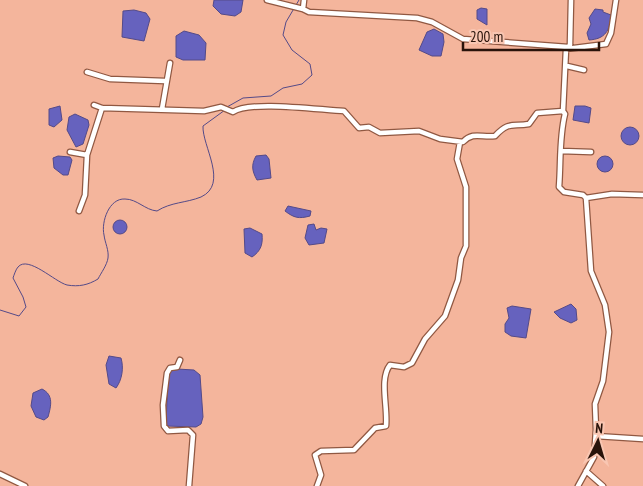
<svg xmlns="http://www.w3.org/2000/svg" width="643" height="486" font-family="'PT Sans Narrow',sans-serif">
	<rect width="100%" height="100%" fill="#f4b59c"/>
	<path fill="#6662be" stroke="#544a88" d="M214,0h29l-2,12 -6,4 -14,-2 -8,-8z
		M481,8l6,1v16l-10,-6v-9z
		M595,9l8,1v2l8,3c-1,16 -6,24 -22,25l-2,-7 4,-9 -2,-6z
		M134,10l12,3 4,6 -6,22 -22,-4 1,-26z
		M434,29l9,5 1,8 -3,14h-9l-13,-6 8,-18z
		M184,31l15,4 7,8 -1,17h-22l-7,-3v-21z
		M60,106l2,14 -8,7 -5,-2v-16z
		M575,106h10l6,2 -2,15 -16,-3z
		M75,114l13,6 1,5 -6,19 -7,3 -9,-17 2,-13z
		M621 136a9 9 0 1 1 18 0a9 9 0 1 1-18 0Z
		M266,155l3,4 2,19 -14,2c-5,-9 -6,-15 -1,-24z
		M58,156l12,1 2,3 -4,15h-5l-9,-7 -1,-10z
		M597 164a8 8 0 1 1 16 0a8 8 0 1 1-16 0Z
		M288,206l23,5 -1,5c-11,3 -16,2 -25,-5z
		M113 227a7 7 0 1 1 14 0a7 7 0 1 1-14 0Z
		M314,224l2,6 5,-2 6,1 -3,14 -15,2 -4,-7 3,-13z
		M250,228l12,6c1,10 -1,17 -10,23l-7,-4 -1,-24z
		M571,304l5,5 1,11 -6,3 -11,-5 -6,-6z
		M512,306l19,3 -5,29 -15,-2 -6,-4v-8l4,-6 -2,-10z
		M109,356l12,2c3,10 1,22 -5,30l-7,-4 -3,-19z
		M177,369l17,1 6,5 3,42 -2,7 -5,3 -30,-1 2,-54z
		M42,389c12,6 9,17 6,28l-4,3 -8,-3 -5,-11 2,-13z"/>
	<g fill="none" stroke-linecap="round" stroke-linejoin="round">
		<path stroke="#544a88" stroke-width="1" d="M227,107l16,-9 28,-2 12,-8 19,-4 10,-9 -2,-11 -18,-14 -9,-15 3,-13 13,-22
			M0,310l19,6 7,-9 -3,-10 -10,-19c1,-3 3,-9 5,-11 10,-12 37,15 49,18 12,2 21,0 31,-6 3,-6 9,-14 10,-21 1,-8 -3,-15 -4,-23 -3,-13 5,-37 21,-36 12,0 20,11 32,12 14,-9 29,-8 44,-14 28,-13 1,-51 2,-71l22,-16"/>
		<defs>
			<path id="street" d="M267,0l36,9
				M304,0l-1,9 6,3 108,6 15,4 31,17 105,8
				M571,0l-1,45 -4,4 -3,62 2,3c-6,24 -4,48 -6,73l5,5 19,3 3,3 26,-4 31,1
				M566,49l40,-5 5,-11 5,-33
				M567,66l17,4
				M87,72l23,7 55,2
				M94,105l8,3 102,3 17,-4 12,5c17,-12 87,-2 111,-1l15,17 10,-1 11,6 39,-2 21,8 23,3c10,-11 19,-4 32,-6 14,-15 17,-9 34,-12l8,-11 26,-2
				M162,109l8,-46
				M561,151l30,1
				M70,152l17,3
				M79,211l6,-16 2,-40 15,-47
				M180,360l-3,7 -7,1 -3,5 -4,32 1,21 4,5 20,-1 5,5 -4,51
				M596,436l47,3
				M586,471l17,15
				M0,474l25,12
				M317,486l4,-11 -6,-20 6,-4 33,-1 21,-22 11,-2c2,-19 -7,-47 4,-61l14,2 8,-4 13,-24 20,-23 13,-36 3,-22 5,-12v-59l-9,-28 3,-17
				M578,486l16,-29 2,-27 -1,-26 8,-23 6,-49 -4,-27 -14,-34 -5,-73"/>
		</defs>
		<use href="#street" stroke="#905842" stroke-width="7"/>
		<use href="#street" stroke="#fff" stroke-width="4.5"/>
	</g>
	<g transform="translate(598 441) rotate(5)" stroke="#f9c6b2" stroke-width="4" paint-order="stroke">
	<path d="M0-4L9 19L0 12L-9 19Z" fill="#29130a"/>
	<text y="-8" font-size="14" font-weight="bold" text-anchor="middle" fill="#29130a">N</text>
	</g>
	<path d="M463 42v8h136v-8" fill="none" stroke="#29130a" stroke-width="2.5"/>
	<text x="470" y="42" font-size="15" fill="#29130a" stroke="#f9c6b2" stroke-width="4" paint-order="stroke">200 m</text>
</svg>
